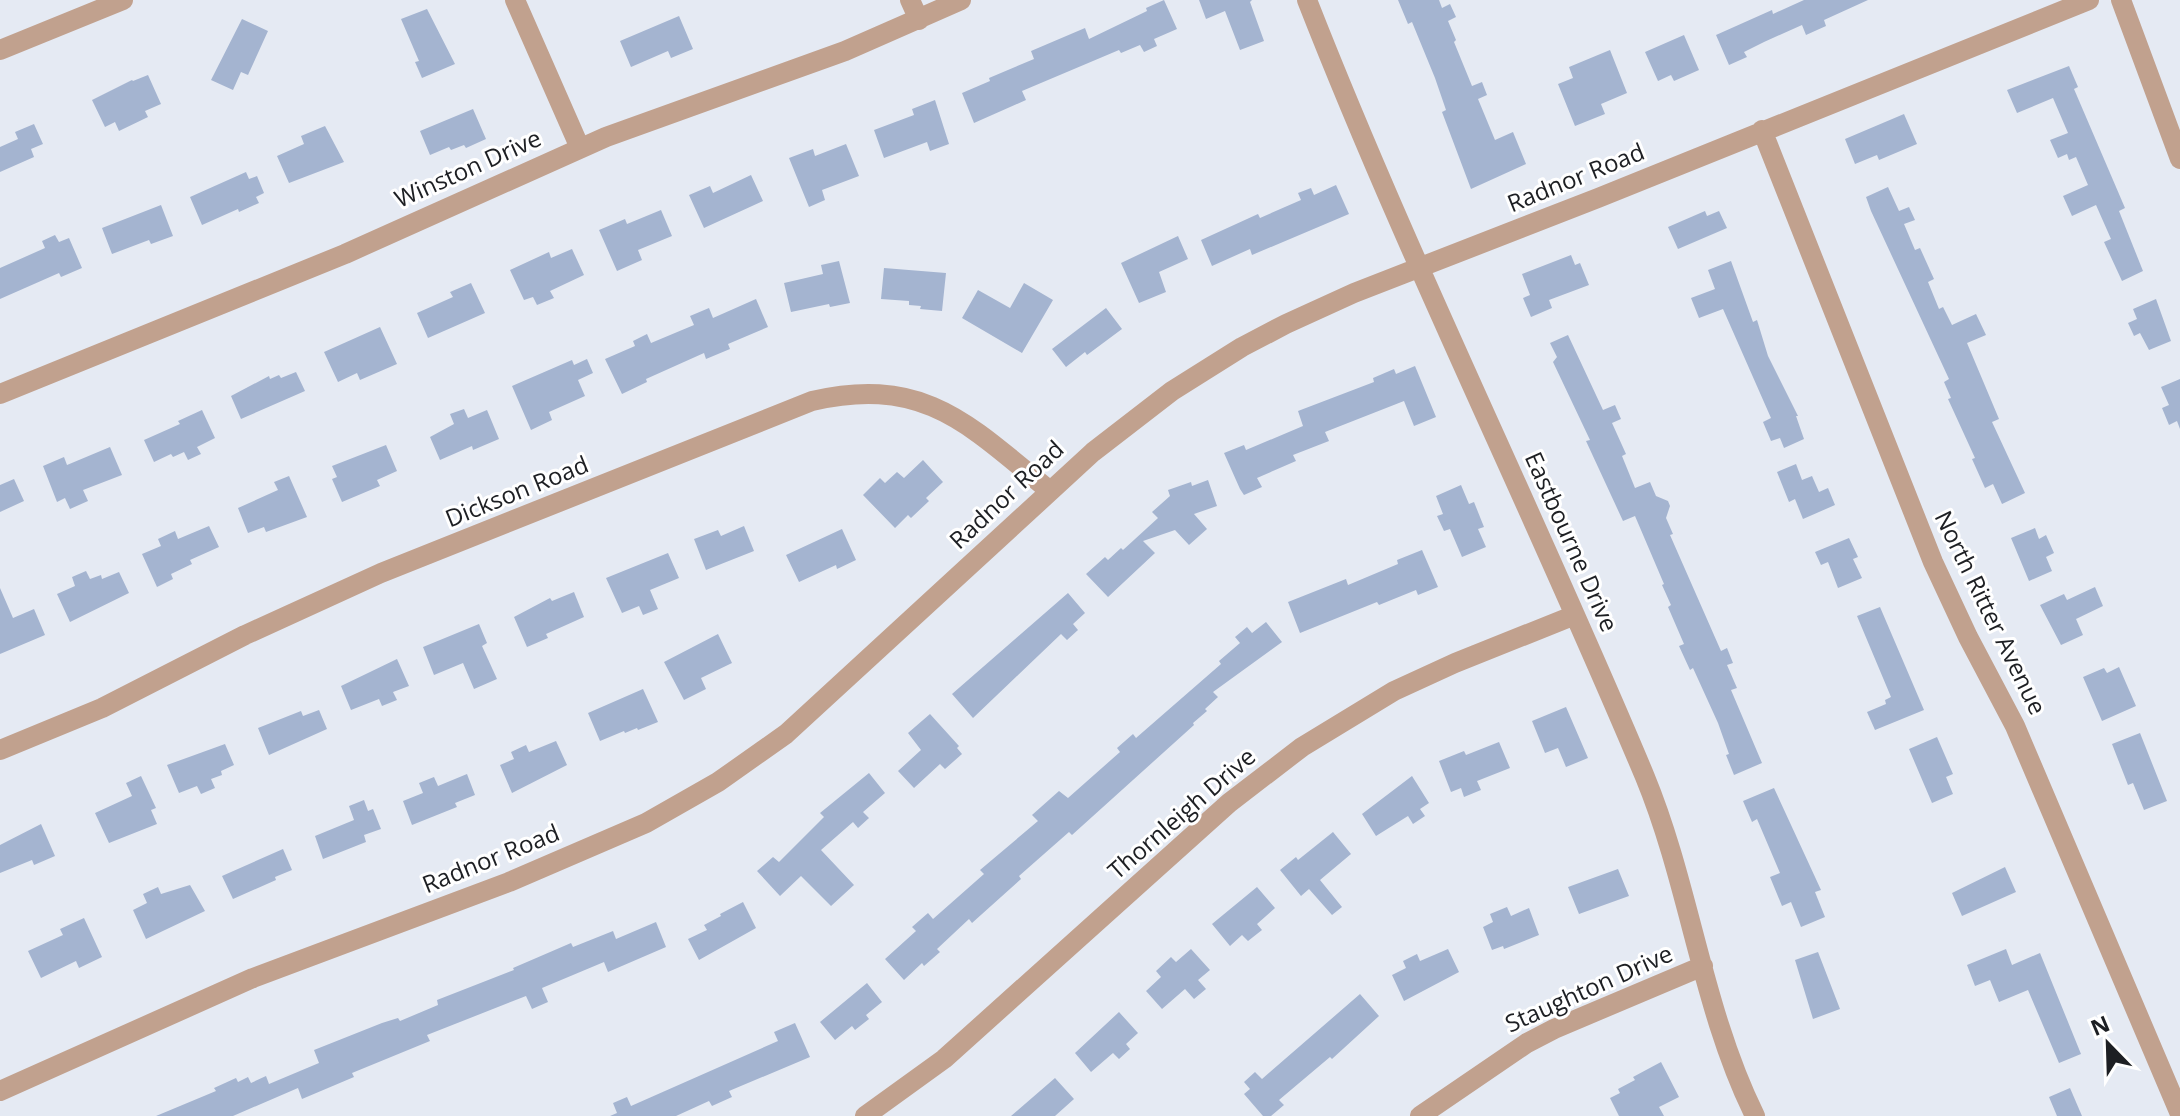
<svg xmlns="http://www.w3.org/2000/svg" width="2180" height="1116" font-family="'Open Sans',sans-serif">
	<rect width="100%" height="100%" fill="#e5eaf3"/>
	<path fill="#a4b4d0" d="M1164,0l13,29 -23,10 3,7 -13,6 -4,-7 -19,8 -2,-3 -97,41 4,9 -52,23 -12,-30 28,-12 -1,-3 45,-19 -3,-8 54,-23 4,11 58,-28 -1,-3z
		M1199,0h53l-2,2 14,39 -24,9 -15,-39 -19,8z
		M1398,0h41l3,8 8,-4 6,13 -8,4 8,19 -2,2 18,44 10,-4 5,13 -9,4 17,41 18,-8 13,32 -55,25 -29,-77 4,-2 -11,-32 -23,-56 -4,2z
		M1804,0h64l-44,20 2,6 -20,9 -4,-10 -38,17 -20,10 3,5 -18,8 -13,-30 56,-25 1,4z
		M427,9l28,55 -33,14 -7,-16 4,-1 -18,-42z
		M679,16l14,33 -22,9 -3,-7 -37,16 -11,-26z
		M242,19l26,12 -20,44 -7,-3 -8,18 -22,-10z
		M1684,35l15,35 -25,11 -3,-6 -13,6 -13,-29z
		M1610,50l17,43 -26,11 4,10 -30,12 -17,-42 15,-6 -4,-11z
		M2069,66l9,21 -4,2 51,119 -6,3 24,60 -21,10 -18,-39 7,-3 -15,-34 -24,11 -9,-20 25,-11 -12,-28 -7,3 -2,-6 -9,4 -8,-18 18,-7 -15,-35 -36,15 -10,-23z
		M148,75l13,29 -16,7 3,6 -29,14 -4,-9 -10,5 -13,-27 40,-20 1,1z
		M935,100l14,44 -19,7 -3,-9 -43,16 -10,-28 40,-15 -2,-6z
		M473,109l13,30 -20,9 -2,-3 -13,5 -2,-3 -19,8 -10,-24z
		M1904,114l13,30 -38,16 -2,-5 -22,9 -10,-25z
		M34,124l9,20 -12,5 3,8 -34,15v-25l18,-8 -3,-7z
		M325,126l19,36 -55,21 -12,-27 27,-12 -3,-8z
		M846,144l13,32 -37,14 3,10 -16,7 -20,-49 24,-9 2,7z
		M246,172l3,7 8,-3 7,17 -8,4 3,6 -20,9 -1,-3 -36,16 -12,-28z
		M751,175l12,26 -59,27 -15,-33 21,-9 3,7z
		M1336,185l13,29 -97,41 -2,-6 -38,17 -11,-26 57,-26 2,4 41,-18 -3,-7 13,-5 3,7z
		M1888,187l11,24 10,-4 6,13 -11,4 11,26 5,-2 14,31 -6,3 11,27 4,-2 9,18 24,-11 10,21 -19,8 32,76 -7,3 33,71 -23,11 -9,-20 -8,4 -13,-29 3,-1 -27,-59 3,-1 -7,-16 5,-3 -78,-168 -5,-14z
		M161,205l12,31 -22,8 -2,-4 -37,14 -10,-26z
		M661,210l11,26 -34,14 4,10 -25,11 -18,-41 26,-11 2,5z
		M1705,211l2,5 12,-5 8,17 -49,21 -10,-22z
		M55,235l4,7 10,-4 13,30 -21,9 -2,-4 -59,26v-31l45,-20 -3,-7z
		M1178,236l10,23 -29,13 7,20 -27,11 -18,-40z
		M572,249l12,26 -34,16 4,7 -17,7 -4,-8 -9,3 -14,-30 39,-18 2,6z
		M1571,255l4,10 5,-2 9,22 -40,15 3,8 -21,9 -8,-19 7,-3 -8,-21z
		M839,261l11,42 -20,4 -1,-3 -38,8 -7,-29 39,-9 -2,-9z
		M1731,261l22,61 4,-2 11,36 30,60h-2l8,23 -20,9 -4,-10 -9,3 -8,-19 8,-4 -48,-109 -24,9 -8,-20 24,-9 -7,-19z
		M884,268l62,5 -4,38 -22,-2 1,-3 -12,-1v-4l-28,-2z
		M471,283l14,30 -57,25 -11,-25 36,-16 -3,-5z
		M1024,283l29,17 -31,53 -60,-35 16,-28 32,18z
		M756,299l12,28 -40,17 2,5 -24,10 -2,-6 -58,26 1,3 -25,12 -17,-35 30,-13 -2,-5 14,-7 4,9 43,-18 -4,-9 19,-8 4,10z
		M2156,299l15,42 -22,9 -9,-17 -6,3 -6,-13 9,-4 -4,-10z
		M1106,308l16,21 -35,26 -2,-3 -19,15 -14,-18z
		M380,327l17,37 -37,16 -3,-7 -19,9 -14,-30z
		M1568,335l35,75 12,-5 6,14 -9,4 14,31 -4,2 13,32 15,-6 6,14 12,5 2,5 -4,12 7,16 -3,1 51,116 6,-3 6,15 -6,2 10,23 -6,2 31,73 -28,12 -8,-20 3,-1 -11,-31 -25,-55 -3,2 -11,-24 5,-2 -16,-37 3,-2 -9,-20 2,-1 -29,-68 -12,5 -37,-80 4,-1 -37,-78 4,-5 -7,-14z
		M587,359l6,14 -15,7 7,16 -36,16 3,8 -21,10 -19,-44 60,-26 2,5z
		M1415,366l21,51 -22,9 -10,-25 -79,31 4,9 -36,14 3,6 -39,17 5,9 -18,8 -4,-6 -16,-36 20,-8 2,5 57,-24 -5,-15 76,-29 -1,-4 21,-9 2,5z
		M296,372l9,19 -64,28 -10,-23 38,-20 1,3 9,-4 2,3z
		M2180,379v50l-3,-8 -8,4 -7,-17 7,-3 -8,-18z
		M464,409l4,9 19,-8 12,29 -26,11 -1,-4 -32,14 -10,-23 24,-13 -4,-10z
		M202,410l13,28 -18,9 4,7 -13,6 -4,-8 -11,5 -2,-3 -17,8 -10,-22 36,-16 -2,-3z
		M386,445l11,26 -20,9 3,6 -38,16 -10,-23 5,-2 -5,-11z
		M110,447l12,28 -39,15 5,11 -18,8 -5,-11 -8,4 -14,-36 21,-9 3,8z
		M923,460l20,22 -17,16 3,3 -18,17 -3,-3 -13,13 -32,-33 17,-17 5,5 12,-11 7,6z
		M1796,464l6,16 10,-4 7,16 9,-4 7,17 -32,14 -8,-20 -6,3 -12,-30z
		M289,476l18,41 -41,15 -2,-5 -16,6 -10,-25 40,-18 -4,-8z
		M14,479l10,22 -24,11v-27z
		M1208,480l9,26 -23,8 13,15 -18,16 -14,-15 -32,11 12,12 -47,44 -22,-23 19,-17 3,3 13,-12 2,2 35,-32 -6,-6 18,-16 -2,-6 23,-8 1,4z
		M1461,485l8,19 5,-2 10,25 -6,2 8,18 -24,10 -12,-28 -6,2 -7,-15 6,-2 -7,-18z
		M209,526l10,21 -29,13 2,4 -21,10 2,5 -16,8 -15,-33 19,-8 -3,-7 17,-8 3,8z
		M744,526l10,25 -48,19 -12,-31 24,-9 3,6z
		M2035,528l4,11 7,-4 8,18 -8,4 6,14 -23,10 -18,-43z
		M842,529l14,31 -19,9 -1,-4 -37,17 -13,-27z
		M1849,538l9,19 -5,2 9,19 -24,10 -10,-26 -7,3 -6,-13z
		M1422,550l16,37 -20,8 -2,-5 -37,15 -2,-3 -77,31 -12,-31 58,-23 2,6 50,-21 -1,-4z
		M668,553l11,25 -29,12 8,19 -15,6 -4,-9 -17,7 -16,-35z
		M86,571l4,8 11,-4 1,4 17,-7 10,21 -59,29 -13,-28 18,-8 -3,-9z
		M2095,587l8,19 -27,13 7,16 -22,10 -21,-40 24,-11 3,6z
		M0,588l13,30 21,-9 11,26 -45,19z
		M574,592l10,25 -38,17 2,4 -21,9 -13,-30 36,-19 2,3z
		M1068,593l17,20 -12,11 5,6 -11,10 -6,-6 -88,84 -21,-24z
		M1880,607l44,103 -49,20 -8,-18 19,-8 -1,-4 6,-3 -34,-81z
		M1266,622l16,20 -69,50 5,5 -13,12 2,2 -14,12 1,2 -122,110 -3,-3 -50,44 2,3 -49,44 -3,-4 -32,30 3,3 -16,14 -2,-3 -18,17 -19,-21 31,-28 -4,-4 16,-14 5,6 51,-45 -4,-4 58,-49 -6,-6 27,-24 9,7 52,-46 -3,-4 16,-14 3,4 85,-74 -2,-3 21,-18 -5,-6 12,-10 5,6z
		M479,624l8,19 -5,3 15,33 -23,10 -11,-26 -29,12 -11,-28z
		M718,634l14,29 -31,15 5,11 -22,11 -20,-38z
		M397,659l12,27 -16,6 4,8 -15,6 -3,-7 -28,11 -10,-24z
		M2119,667l17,39 -34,15 -19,-44 21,-9 3,5z
		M643,689l15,33 -20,8 -1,-2 -12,5 -1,-2 -24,10 -12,-28z
		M1566,707l22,51 -22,9 -8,-19 -13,5 -13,-32z
		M319,710l8,19 -58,26 -11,-27 43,-17 2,5z
		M930,714l29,32 -2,2 5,6 -17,15 -5,-5 -26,24 -16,-17 23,-21 -13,-17z
		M2140,733l27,68 -23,9 -11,-27 -5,2 -16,-41z
		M1937,737l16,37 -7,3 7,17 -21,9 -23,-54z
		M556,741l11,24 -55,28 -12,-28 14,-6 -3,-7 15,-7 3,7z
		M1499,742l11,26 -33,13 4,9 -17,7 -3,-9 -10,4 -12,-31 25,-10 2,4z
		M225,744l9,21 -13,6 1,4 -11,4 4,9 -14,6 -4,-8 -18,7 -12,-28z
		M869,773l16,20 -22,19 6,6 -11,10 -5,-6 -32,28 33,35 -23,21 -30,-30 -21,20 -23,-25 16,-14 6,5 45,-45 -4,-4z
		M467,774l8,21 -20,8 2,4 -45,18 -9,-24 20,-8 -4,-10 15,-6 4,9z
		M141,776l15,32 -5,2 6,14 -48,19 -14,-30 37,-17 -6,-13z
		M1412,776l17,27 -9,6 5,7 -12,8 -5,-8 -32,20 -14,-22z
		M1774,788l47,102 -6,2 10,25 -24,10 -10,-25 -9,4 -12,-29 10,-4 -23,-54 -5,3 -9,-21z
		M364,800l4,11 5,-2 8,20 -17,6 2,7 -43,17 -8,-23 39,-16 -5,-14z
		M41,824l14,32 -21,9 -2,-5 -32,13v-28z
		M1333,832l18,22 -31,26 22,27 -10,8 -23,-26 -8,7 -21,-26 16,-13 2,3z
		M283,849l9,21 -17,7 1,3 -43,19 -11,-23z
		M2005,867l11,25 -54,24 -10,-23z
		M1618,869l11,27 -50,18 -11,-27z
		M190,885l15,26 -59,28 -13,-29 14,-7 -4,-9 15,-7 3,7z
		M1257,887l18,21 -18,16 5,6 -14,11 -6,-6 -12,11 -18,-22z
		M743,902l13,26 -57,32 -11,-21 19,-9 -3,-5 17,-9 -1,-2z
		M1507,907l4,9 18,-8 10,27 -35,14 -1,-3 -11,4 -9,-23 10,-5 -3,-8z
		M84,918l18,39 -23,11 -3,-7 -35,17 -13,-27 35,-16 -3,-6z
		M656,922l10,25 -58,25 -4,-10 -62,26 6,14 -16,7 -6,-13 -99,39 3,6 -78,32 2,4 -52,22 -4,-11 -65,28h-77l60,-25 -2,-3 22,-10 2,4 10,-5 3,6 15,-7 3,8 50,-21 -5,-13 68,-27 16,-5 2,3 38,-16 -1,-5 77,-30 -1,-2 58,-25 2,4 40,-16 3,8z
		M1191,949l19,21 -12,10 8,9 -12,10 -9,-10 -23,20 -16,-18 15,-14 -5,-6 15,-14 5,5z
		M1448,949l11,23 -55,29 -12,-26 14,-7 -3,-7 14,-7 3,7z
		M2006,949l6,16 28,-12 41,101 -22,9 -31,-73 -29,12 -9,-22 -15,6 -8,-21z
		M1818,952l22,57 -27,10 -18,-59z
		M867,983l15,19 -16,13 3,4 -14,11 -3,-4 -17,14 -15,-18z
		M1360,994l19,22 -47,43 -2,-2 -51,43 5,5 -13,11h-8l-19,-22 6,-5 -6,-7 11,-10 7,7z
		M1119,1012l19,21 -12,11 4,5 -11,10 -6,-6 -22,19 -16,-19z
		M795,1023l15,34 -81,34 3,6 -20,9 -3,-5 -33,15h-66l7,-3 -4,-10 14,-6 4,9 147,-65 -4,-9z
		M1661,1062l18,35 -20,10 5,9h-45l-9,-18 10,-5 -2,-4 17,-9 -2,-3z
		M1055,1078l19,21 -19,17h-44z
		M2070,1088l12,28h-25l-8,-19z"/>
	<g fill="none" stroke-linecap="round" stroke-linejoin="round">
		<path stroke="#c1a18e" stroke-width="20" d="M515,0l65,148
			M910,0l9,20
			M1307,0c103,263 229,516 338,777 45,109 57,232 110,339
			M2121,0l59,159
			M0,50l123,-50
			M1762,130l171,432 35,75 47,89 165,388
			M0,394l345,-140 261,-117 239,-86 116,-51
			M0,750l102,-42 143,-73 136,-62 431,-172c113,-26 157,24 238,90
			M0,1091l253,-113 256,-96 137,-59 72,-41 68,-48 307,-282 79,-61 70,-44 44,-23 68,-31 244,-95 491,-198
			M865,1116l79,-57 285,-256 73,-56 92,-56 61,-28 120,-48
			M1420,1116l107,-73 27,-14 149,-63"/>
	</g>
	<g text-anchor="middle" stroke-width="6" stroke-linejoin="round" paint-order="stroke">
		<g font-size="24" fill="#1d1f23" stroke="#fff">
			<text transform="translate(468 169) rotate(-24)" y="8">Winston Drive</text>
			<text transform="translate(1576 178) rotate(-22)" y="8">Radnor Road</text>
			<text transform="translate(517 492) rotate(-22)" y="8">Dickson Road</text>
			<text transform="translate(1007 495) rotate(-43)" y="8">Radnor Road</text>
			<text transform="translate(1571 542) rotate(66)" y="8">Eastbourne Drive</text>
			<text transform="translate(1990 613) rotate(64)" y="8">North Ritter Avenue</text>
			<text transform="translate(1182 814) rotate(-41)" y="8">Thornleigh Drive</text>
			<text transform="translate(491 859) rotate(-22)" y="8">Radnor Road</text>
			<text transform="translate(1589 989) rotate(-24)" y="8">Staughton Drive</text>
		</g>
	</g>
	<g transform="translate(2108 1044) rotate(337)" stroke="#ffffff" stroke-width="6" paint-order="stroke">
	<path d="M0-6L14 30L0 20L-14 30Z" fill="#1d1f23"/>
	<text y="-12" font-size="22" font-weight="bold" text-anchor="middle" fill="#1d1f23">N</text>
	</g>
</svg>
